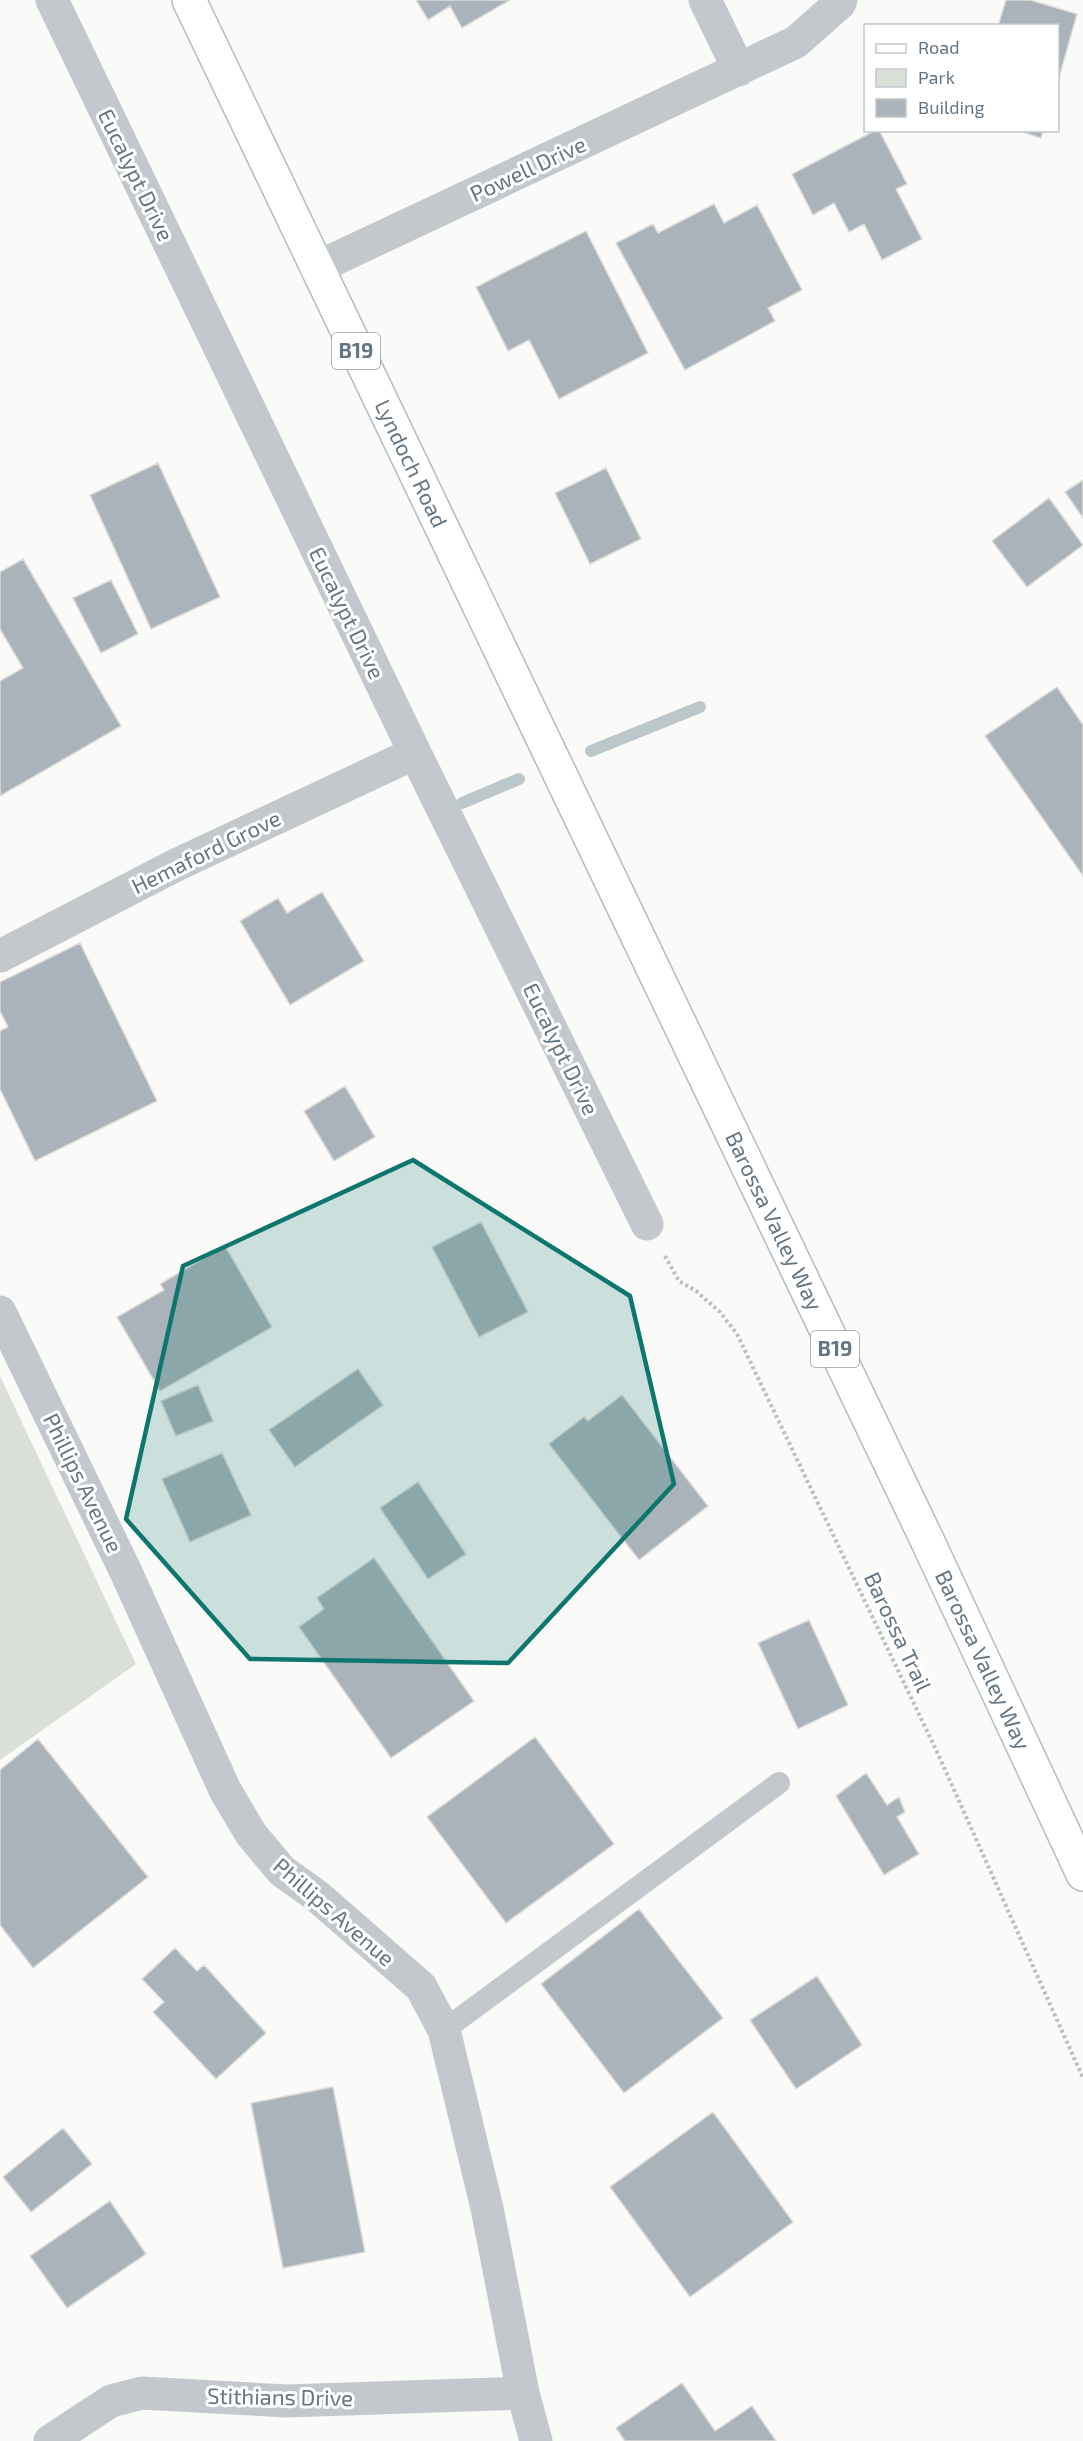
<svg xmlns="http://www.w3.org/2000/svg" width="1083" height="2441" font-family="'Exo 2',sans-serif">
	<rect width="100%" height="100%" fill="#fafaf8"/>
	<path fill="#dadfd7" d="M0,1376l136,288 -136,96z"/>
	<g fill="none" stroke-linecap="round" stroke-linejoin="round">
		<path stroke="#bbc7cb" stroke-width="12" d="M591,751l109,-44
			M462,803l57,-24"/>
	</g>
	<path fill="#aab3b9" stroke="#dcdcda" stroke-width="1.5" d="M416,0h94l-48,28 -12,-22 -22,14z
		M1006,0h24l47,14 -19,67v-55h-60z
		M876,130h3l28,54 -11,5 26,50 -40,21 -18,-36 -15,8 -15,-29 -21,12 -21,-41z
		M1016,130h27l-2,8z
		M714,204l10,19 33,-18 45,85 -34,18 7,13 -90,49 -69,-127 37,-19 5,9z
		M586,231l62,122 -89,46 -30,-59 -21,11 -32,-64z
		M158,463l62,134 -69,32 -61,-134z
		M606,468l35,71 -51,25 -35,-71z
		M1083,480v38l-18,-26z
		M1049,498l34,47 -56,42 -35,-46z
		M23,559l98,167 -121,70v-115l23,-13 -23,-39v-57z
		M111,580l27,54 -37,19 -28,-55z
		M1057,687l26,38v151l-98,-140z
		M322,892l42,69 -74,44 -50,-84 38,-23 9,15z
		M80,943l77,158 -122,60 -35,-72v-58l8,-4 -8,-16v-29z
		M345,1086l30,51 -41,24 -30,-50z
		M481,1222l47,90 -49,25 -47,-90z
		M225,1246l47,81 -112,64 -43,-74 47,-27 -4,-6z
		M358,1369l25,36 -88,62 -26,-37z
		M198,1385l15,36 -37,15 -15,-35z
		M622,1395l86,111 -69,54 -90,-116 35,-27 4,4z
		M222,1453l29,62 -61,27 -28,-63z
		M418,1482l48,72 -38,25 -48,-71z
		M374,1558l100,143 -83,57 -92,-131 25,-18 -7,-11z
		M809,1620l39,85 -50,24 -40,-86z
		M535,1737l79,107 -108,79 -79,-106z
		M38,1739l110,138 -115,91 -33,-43v-155z
		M866,1773l21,32 12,-8 6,15 -8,5 22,37 -35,21 -48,-79z
		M639,1909l84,109 -99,75 -83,-109z
		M175,1948l22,23 7,-6 62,68 -50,46 -63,-67 11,-10 -22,-23z
		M817,1976l45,69 -66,44 -46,-69z
		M333,2087l32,165 -82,16 -32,-165z
		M713,2112l80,110 -103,75 -80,-110z
		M63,2128l29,36 -61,48 -28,-35z
		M110,2201l36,53 -79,54 -37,-52z
		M682,2383l33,48 37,-25 24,35h-151l-9,-13z"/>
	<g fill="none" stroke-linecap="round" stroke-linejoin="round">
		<defs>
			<g id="primary">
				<path id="s1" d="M189,0l739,1542 155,332"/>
			</g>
		</defs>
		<use href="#primary" stroke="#b5babe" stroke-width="36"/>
		<path stroke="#bbbfc2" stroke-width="4" stroke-dasharray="3 3" stroke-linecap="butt" d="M665,1256l14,25 17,10 24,21 17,22 201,420 145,324"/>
		<path stroke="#c3c8cc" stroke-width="22" d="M444,2030l335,-247"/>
		<path stroke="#c3c8cc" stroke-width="33" d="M52,0l363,753 232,471
			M705,0l34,70
			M316,268l480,-226 43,-38 2,-4
			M0,956l176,-91 239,-112
			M0,1312l125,258 100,220 26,44 31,37 35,25 104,91 23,43 43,178 36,185 13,48
			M50,2441l61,-40 31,-8 145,8 236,-8"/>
		<use href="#primary" stroke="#fff" stroke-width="33"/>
	</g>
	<path fill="#0f766e" fill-opacity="0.2" stroke="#0f766e" stroke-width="4.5" stroke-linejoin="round" d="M413,1160l217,136 44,188 -166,179 -258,-4 -124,-140 57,-253z"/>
	<g text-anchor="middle" stroke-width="6" stroke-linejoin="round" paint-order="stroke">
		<g fill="#fff" stroke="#939fa8" stroke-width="1.5">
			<rect x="332" y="333" width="48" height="36" rx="4.5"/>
			<rect x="811" y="1331" width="48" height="36" rx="4.5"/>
		</g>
		<g font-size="21" font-weight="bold" fill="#657683">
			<text x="356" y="358">B19</text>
			<text x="835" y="1356">B19</text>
		</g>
		<g font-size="22" fill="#657683" stroke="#fff">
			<text transform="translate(528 169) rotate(-25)" y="8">Powell Drive</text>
			<text transform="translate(136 175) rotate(64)" y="8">Eucalypt Drive</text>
			<text dy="8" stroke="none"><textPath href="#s1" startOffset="514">Lyndoch Road</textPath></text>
			<text transform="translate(347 613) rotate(64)" y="8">Eucalypt Drive</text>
			<text transform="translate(206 852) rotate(-26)" y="8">Hemaford Grove</text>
			<text transform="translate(561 1049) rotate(64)" y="8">Eucalypt Drive</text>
			<text dy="8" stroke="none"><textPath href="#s1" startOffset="1354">Barossa Valley Way</textPath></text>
			<text transform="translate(83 1483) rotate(64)" y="8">Phillips Avenue</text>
			<text transform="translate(898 1632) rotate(65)" y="8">Barossa Trail</text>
			<text dy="8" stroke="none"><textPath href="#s1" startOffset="1840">Barossa Valley Way</textPath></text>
			<text transform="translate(334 1912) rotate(41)" y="8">Phillips Avenue</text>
			<text transform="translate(280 2397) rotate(1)" y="8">Stithians Drive</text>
		</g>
	</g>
	<rect x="864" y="24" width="195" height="108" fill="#ffffff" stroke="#c1c8cd" stroke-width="1.5"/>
	<rect x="876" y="44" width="30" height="9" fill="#ffffff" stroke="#c1c8cd" stroke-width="1.5"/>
	<text x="918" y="54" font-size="18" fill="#657683">Road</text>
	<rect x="876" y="69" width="30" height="18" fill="#dadfd7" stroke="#c1c8cd" stroke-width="1.5"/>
	<text x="918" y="84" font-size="18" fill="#657683">Park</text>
	<rect x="876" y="99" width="30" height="18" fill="#aab3b9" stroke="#c1c8cd" stroke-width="1.5"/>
	<text x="918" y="114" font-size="18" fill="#657683">Building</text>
</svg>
